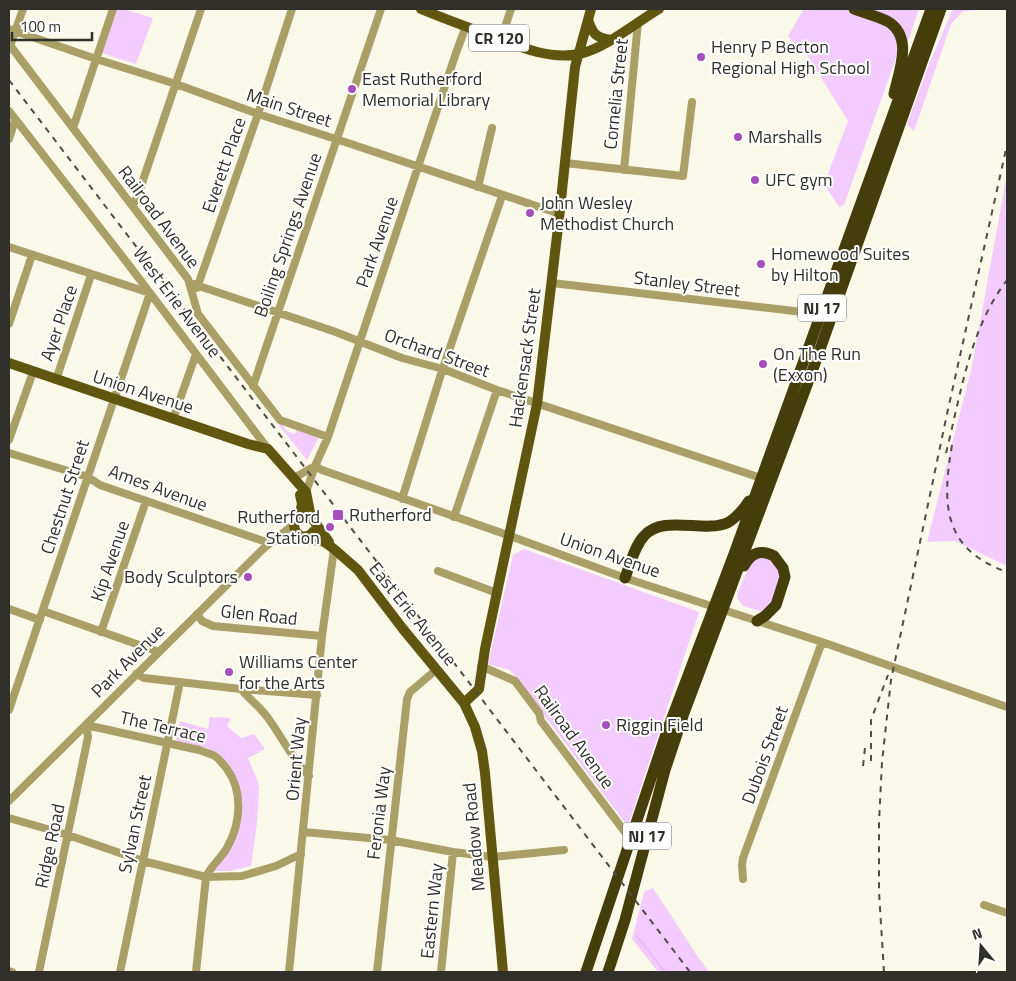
<svg xmlns="http://www.w3.org/2000/svg" width="1016" height="981" font-family="'Titillium Web',sans-serif">
	<rect width="100%" height="100%" fill="#faf8e8"/>
	<path fill="#f3cbfe" d="M117,9h6l30,9 -17,46 -34,-11z
		M804,9h43l39,15 11,15 1,13 -54,153 -5,2 -15,-23 24,-63 -44,-71 -3,2 -13,-16z
		M869,9h50l-13,38 -1,-10z
		M953,9h26l-1,1 -15,1 -12,13 -37,107 -7,-7 22,-60z
		M1007,174v392l-52,-25 -28,1 45,-176z
		M279,422l4,2 2,6 10,4 2,-5 22,8 -12,23 -30,-37z
		M524,549l175,63 -70,211 -3,1 -116,-154 -22,-6 25,-109z
		M760,557l12,2 9,15 -9,31 -9,7 -20,-6 -6,-8 1,-6 12,-28z
		M210,717l21,1 -4,8 14,12 13,-4 11,15 -17,9 9,21 2,8 -2,36 -6,43 -21,5h-16l18,-25 7,-17 -8,-61 -7,-9 -9,-7 -8,-4 -31,-7 4,-20 28,8z
		M653,888l45,69 11,15h-51l-26,-33 12,-47z"/>
	<g fill="none" stroke-linecap="round" stroke-linejoin="round">
		<path stroke="#eeb8fd" stroke-width="2" d="M636,935l29,37"/>
		<path stroke="#a99f67" stroke-width="8" d="M9,29l87,30 80,25 82,30 84,27 218,73
			M501,39l10,-30
			M9,44l179,235 10,35 82,106 48,17
			M10,46l13,-37
			M9,111l116,149 143,189
			M73,128l40,-119
			M9,139l6,-19
			M565,163l118,13 9,-74
			M624,170l14,-148
			M478,187l14,-59
			M133,205l5,-10 63,-186
			M9,247l141,46 -141,417
			M190,283l143,48 69,27 41,11 54,21 264,88
			M552,283l268,31
			M197,288l61,-174 34,-105
			M9,324l23,-69
			M56,380l35,-105
			M253,386l128,-377
			M173,419l23,-65
			M9,440l24,-68
			M9,453l79,24 12,8 169,58
			M315,466l7,4 177,62 126,46 197,64 185,65
			M294,478l21,-12
			M306,492l9,-26 13,-29 128,-384 10,-27
			M402,499l39,-125 61,-178
			M454,517l43,-127
			M275,541c17,-2 35,0 52,2
			M438,571l59,22
			M9,609l31,11
			M43,611l116,41
			M197,614l5,7 11,5 109,10
			M101,632l45,-131
			M481,666l34,15 24,32 2,8 90,119
			M136,674l8,4 97,11 76,6
			M241,689c8,10 20,19 27,29 14,19 24,41 41,58
			M86,725l113,25c5,2 10,3 14,5 6,3 10,9 14,14 16,22 14,53 1,77 -6,12 -17,19 -22,31l-10,95
			M9,801l254,-252 31,-25
			M9,818l59,17 75,26 63,16 36,-1 34,-10 25,-12
			M304,832l86,8 63,12 39,5 72,-7
			M743,879l-1,-14 1,-7 79,-216
			M984,905l23,8
			M9,971l3,1
			M39,972l49,-235 -2,-12
			M120,972l60,-290
			M289,972l33,-336 12,-87
			M377,972l30,-273 3,-7 27,-23
			M441,972l12,-120"/>
		<path stroke="#615610" stroke-width="10" d="M421,9c19,8 38,15 57,22 31,11 67,30 101,23 27,-6 56,-31 80,-45
			M588,20c5,14 7,17 22,20
			M9,363l239,81 20,5
			M268,449l38,43 5,25 18,25
			M305,515c-13,3 -15,16 -2,22l7,-2 4,-4
			M299,517l3,-13 -2,-9
			M310,535l9,3 15,11 24,21 45,59 61,74 11,24 7,24 3,22 18,199
			M464,703l15,-14 6,-40 52,-245 22,-185 16,-152 16,-58"/>
		<path stroke="#453d0a" stroke-width="11" d="M854,9c10,4 23,7 33,12 27,15 12,50 7,73
			M744,566c7,-13 16,-17 30,-10l9,12 2,9 -9,28 -11,11 -8,5
			M625,578c5,-13 9,-31 19,-42 19,-22 59,-3 83,-13 8,-4 17,-14 22,-22
			M586,972l81,-241 67,-177 197,-545
			M608,972l17,-52 40,-150 19,-57 129,-344 128,-360"/>
		<path stroke="#4e4d46" stroke-width="2" stroke-dasharray="6 6" stroke-linecap="butt" d="M9,80l681,892
			M952,445c-10,58 -10,104 55,127
			M946,453c15,-59 23,-123 61,-173
			M871,761v-41l17,-45
			M863,766l2,-18
			M884,972l-5,-80v-70l3,-60 9,-82 56,-266 60,-269"/>
	</g>
	<g fill="#a64fbc" stroke="#fff" stroke-width="2">
		<circle cx="701" cy="57" r="5"/>
		<circle cx="352" cy="89" r="5"/>
		<circle cx="738" cy="137" r="5"/>
		<circle cx="755" cy="180" r="5"/>
		<circle cx="530" cy="213" r="5"/>
		<circle cx="761" cy="264" r="5"/>
		<circle cx="763" cy="364" r="5"/>
		<rect x="332" y="509" width="12" height="12" rx="2.5"/>
		<circle cx="330" cy="527" r="5"/>
		<circle cx="248" cy="577" r="5"/>
		<circle cx="229" cy="672" r="5"/>
		<circle cx="606" cy="725" r="5"/>
	</g>
	<g text-anchor="middle" stroke-width="4" stroke-linejoin="round" paint-order="stroke">
		<g fill="#fff" stroke="#6e6d69" stroke-width="1">
			<rect x="469" y="24.5" width="60" height="27" rx="4"/>
			<rect x="798" y="294.5" width="48" height="27" rx="4"/>
			<rect x="623" y="822.5" width="48" height="27" rx="4"/>
		</g>
		<g font-size="16" font-weight="bold" fill="#302f29">
			<text x="499" y="44">CR 120</text>
			<text x="822" y="314">NJ 17</text>
			<text x="647" y="842">NJ 17</text>
		</g>
		<g font-size="18" fill="#302f29" stroke="#fff" text-anchor="start">
			<text x="711" y="53">Henry P Becton<tspan x="711" dy="21">Regional High School</tspan></text>
			<text x="362" y="85">East Rutherford<tspan x="362" dy="21">Memorial Library</tspan></text>
			<text x="748" y="143">Marshalls</text>
			<text x="765" y="186">UFC gym</text>
			<text x="540" y="209">John Wesley<tspan x="540" dy="21">Methodist Church</tspan></text>
			<text x="771" y="260">Homewood Suites<tspan x="771" dy="21">by Hilton</tspan></text>
			<text x="773" y="360">On The Run<tspan x="773" dy="21">(Exxon)</tspan></text>
			<text x="349" y="521">Rutherford</text>
			<text x="320" y="523" text-anchor="end">Rutherford<tspan x="320" dy="21">Station</tspan></text>
			<text x="238" y="583" text-anchor="end">Body Sculptors</text>
			<text x="239" y="668">Williams Center<tspan x="239" dy="21">for the Arts</tspan></text>
			<text x="616" y="731">Riggin Field</text>
		</g>
		<g font-size="18" fill="#302f29" stroke="#fff">
			<text transform="translate(616 94) rotate(-84)" y="6">Cornelia Street</text>
			<text transform="translate(289 108) rotate(18)" y="6">Main Street</text>
			<text transform="translate(224 165) rotate(-71)" y="6">Everett Place</text>
			<text transform="translate(159 217) rotate(53)" y="6">Railroad Avenue</text>
			<text transform="translate(288 235) rotate(-71)" y="6">Boiling Springs Avenue</text>
			<text transform="translate(377 242) rotate(-71)" y="6">Park Avenue</text>
			<text transform="translate(687 284) rotate(7)" y="6">Stanley Street</text>
			<text transform="translate(177 302) rotate(53)" y="6">West Erie Avenue</text>
			<text transform="translate(59 323) rotate(-71)" y="6">Ayer Place</text>
			<text transform="translate(437 353) rotate(20)" y="6">Orchard Street</text>
			<text transform="translate(525 358) rotate(-82)" y="6">Hackensack Street</text>
			<text transform="translate(143 392) rotate(18)" y="6">Union Avenue</text>
			<text transform="translate(158 488) rotate(20)" y="6">Ames Avenue</text>
			<text transform="translate(65 497) rotate(-72)" y="6">Chestnut Street</text>
			<text transform="translate(610 555) rotate(19)" y="6">Union Avenue</text>
			<text transform="translate(110 561) rotate(-71)" y="6">Kip Avenue</text>
			<text transform="translate(413 614) rotate(51)" y="6">East Erie Avenue</text>
			<text transform="translate(259 615) rotate(6)" y="6">Glen Road</text>
			<text transform="translate(128 661) rotate(-45)" y="6">Park Avenue</text>
			<text transform="translate(163 727) rotate(13)" y="6">The Terrace</text>
			<text transform="translate(574 737) rotate(54)" y="6">Railroad Avenue</text>
			<text transform="translate(765 755) rotate(-70)" y="6">Dubois Street</text>
			<text transform="translate(296 759) rotate(-85)" y="6">Orient Way</text>
			<text transform="translate(379 813) rotate(-83)" y="6">Feronia Way</text>
			<text transform="translate(135 824) rotate(-78)" y="6">Sylvan Street</text>
			<text transform="translate(474 837) rotate(-95)" y="6">Meadow Road</text>
			<text transform="translate(50 846) rotate(-78)" y="6">Ridge Road</text>
			<text transform="translate(432 911) rotate(-84)" y="6">Eastern Way</text>
		</g>
	</g>
	<rect width="1016" height="981" fill="none" stroke="#302f29" stroke-width="20"/>
	<g transform="translate(981 946) rotate(342)" stroke="#ffffff" stroke-width="4" paint-order="stroke">
	<path d="M0-4L9 19L0 12L-9 19Z" fill="#302f29"/>
	<text y="-8" font-size="14" font-weight="bold" text-anchor="middle" fill="#302f29">N</text>
	</g>
	<path d="M12 32v8h80v-8" fill="none" stroke="#302f29" stroke-width="2.5"/>
	<text x="20" y="32" font-size="15" fill="#302f29" stroke="#ffffff" stroke-width="4" paint-order="stroke">100 m</text>
</svg>
